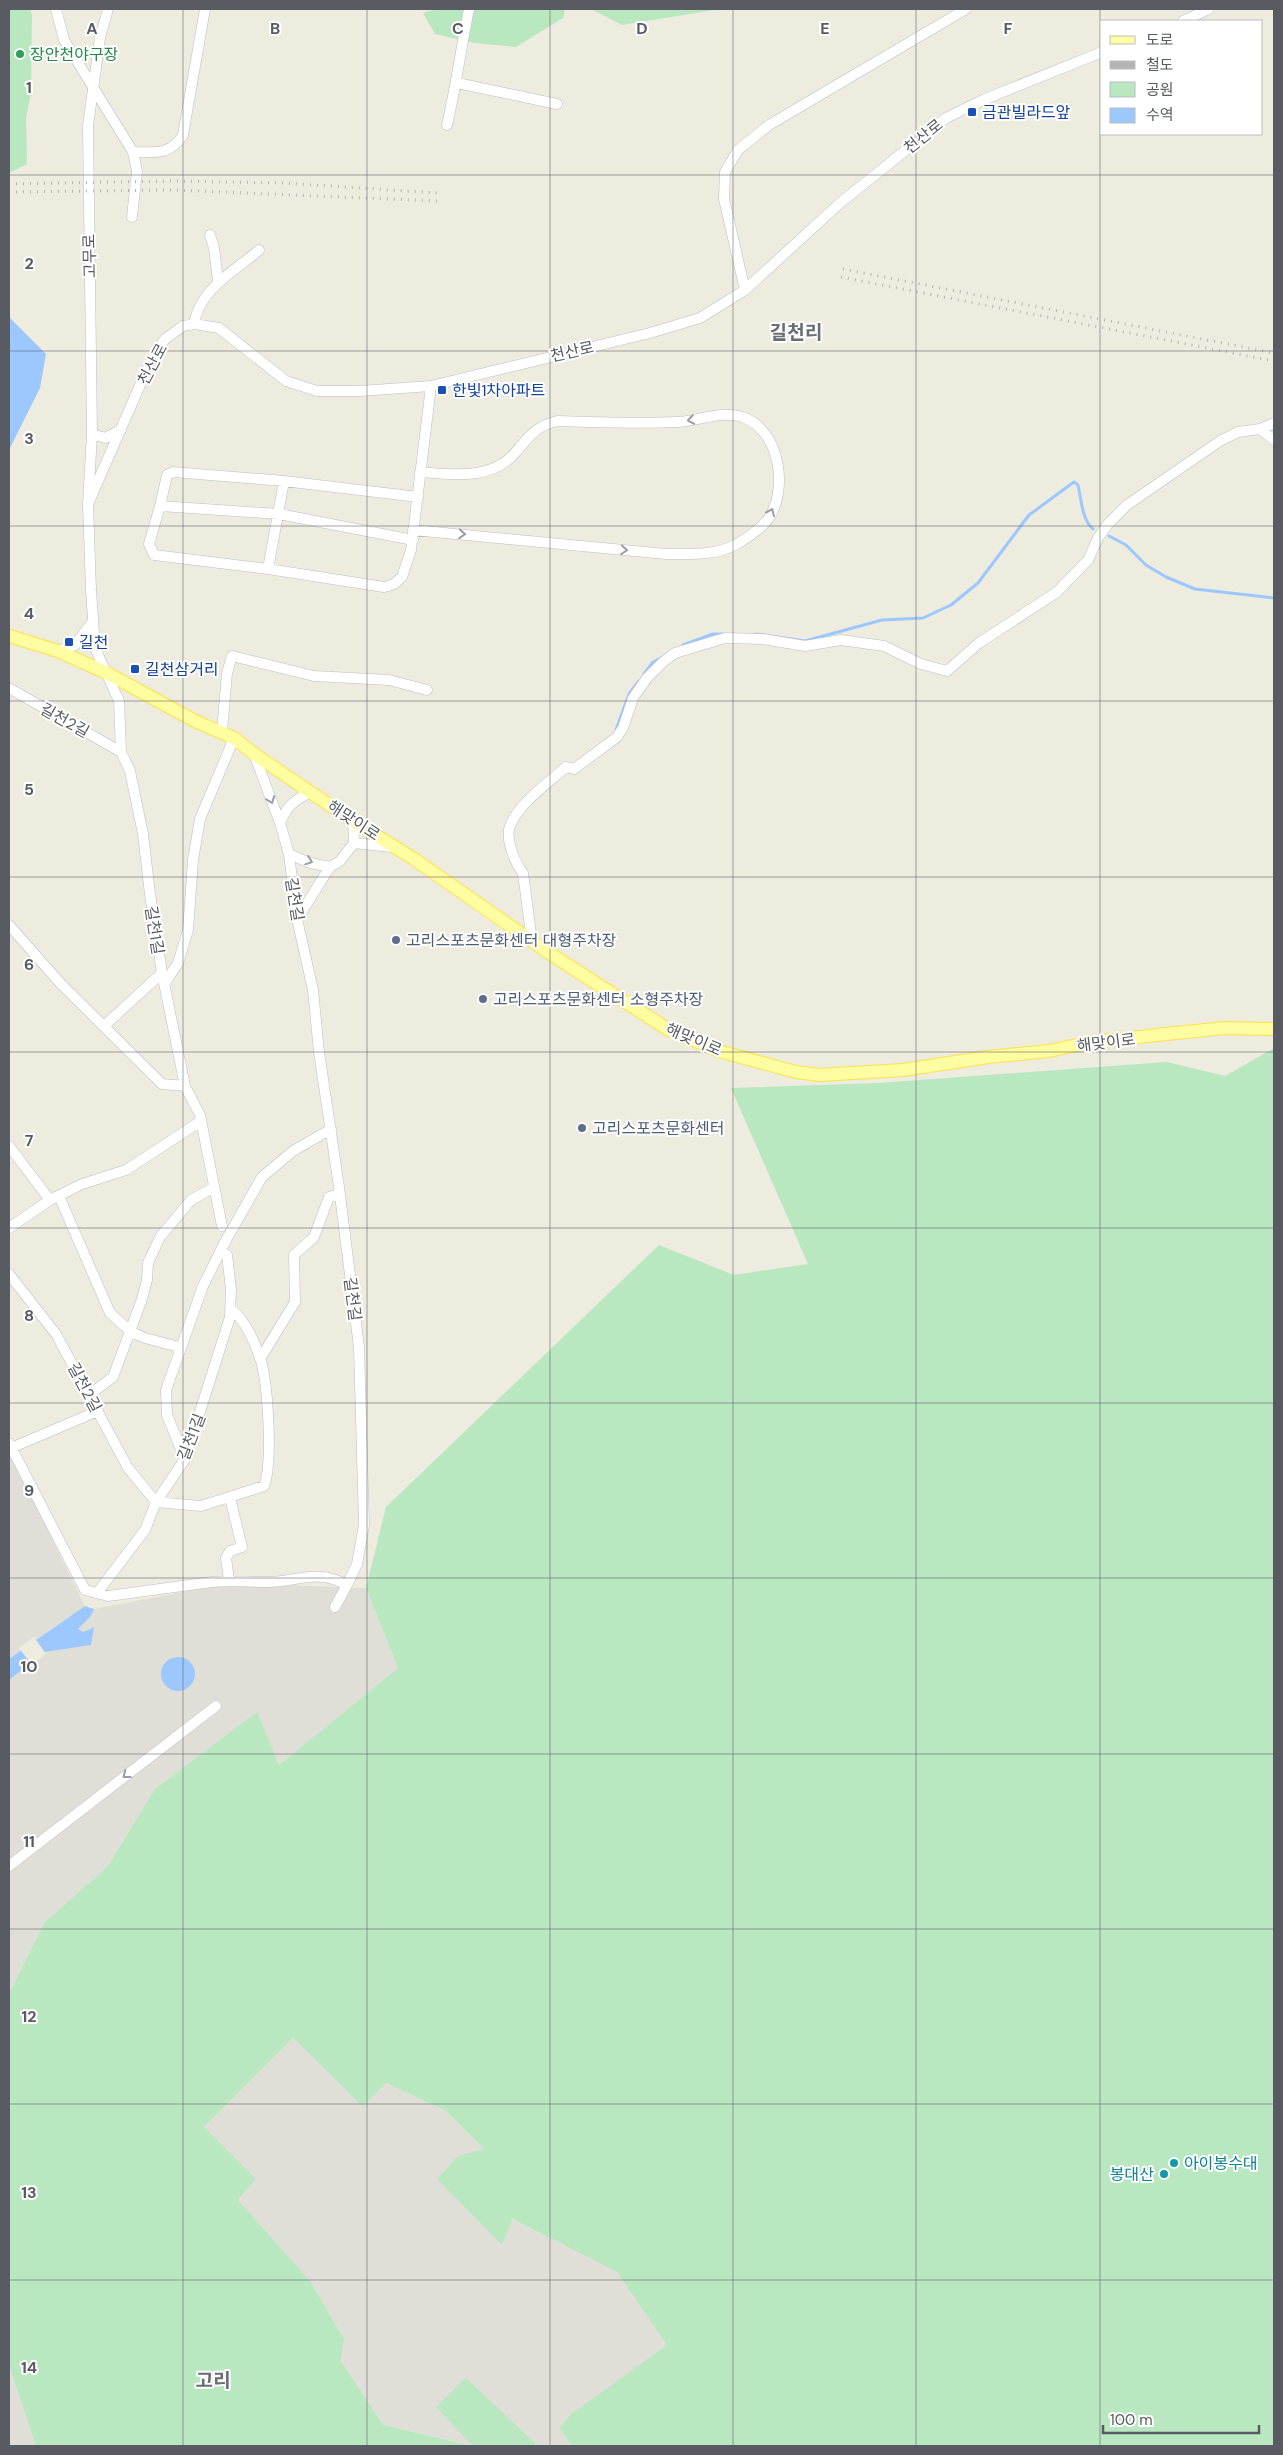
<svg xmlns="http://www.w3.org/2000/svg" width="1283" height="2455" font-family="'DM Sans','Noto Sans KR',sans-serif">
	<rect width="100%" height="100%" fill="#edecdf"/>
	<path fill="#e0dfd7" d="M9,1452l76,154 -76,53z
		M230,1583l136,5 32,80 -119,97 -22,-52 -102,76 -47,77 -64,57 -35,71v-314l36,-28 45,-7 3,-18 -11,5 -4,-3 13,-13 3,-7z
		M293,2038l69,68 24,-23 60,28 38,38 -46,30 64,65 9,-25 106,53 51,74 -98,69 -11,13 13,18h-36l-1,-3 -61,3 -91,-21 -42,-64 3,-22 -34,-58 -72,-81 18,-21 -52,-52z
		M9,2365l27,81h-27z"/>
	<path fill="#b9e7c0" d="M9,9h21l2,6 -1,78 -5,25 1,46 -18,9z
		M437,9h128l-2,9 -47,29 -42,-4 -39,-9 -12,-21z
		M591,9h129l-98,16z
		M1274,1048v1398h-702l-13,-18 11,-13 97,-70 -50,-73 -105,-53 -10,26 -65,-66 21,-23 26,-7 -38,-38 -60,-28 -24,23 -69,-68 -89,89 52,52 -18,21 72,81 34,58 -3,22 42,64 90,21 -37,-39 30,-29 69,65 1,3h-500l-27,-81v-371l35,-71 64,-57 47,-77 102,-77 22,53 119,-97 -32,-80 20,-81 273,-262 75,30 74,-11 -77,-176 148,-5 288,-21 58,14z"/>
	<path fill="#9dc7ff" d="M9,317l37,37 -6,34 -31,62z
		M85,1606l9,3 -3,7 -13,13 5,3 11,-5 -3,18 -46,7 -36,28v-21z
		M161 1674a17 17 0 1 1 34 0a17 17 0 1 1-34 0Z"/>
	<path fill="#edecdf" d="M34,1637l12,17 -14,11 -13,-17z"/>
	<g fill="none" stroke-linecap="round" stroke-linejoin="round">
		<path stroke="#9dc7ff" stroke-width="3" d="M1109,536l17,9 20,20 20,12 29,12 79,9
			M756,634l49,7 77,-21 41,-2 28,-13 27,-22 51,-68 45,-33 4,3c3,13 4,35 15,44
			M683,645l30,-11h10
			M644,674l9,-12 10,-5
			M616,730l13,-36 10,-13"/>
		<defs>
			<path id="minor" d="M56,9l8,31 69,112c23,0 36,4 50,-17l22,-126
				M108,9l-8,29 -12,88 4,308 -4,70 3,86 4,58 24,53 2,51 9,19 13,63 7,60 12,79 23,113 15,29 22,111
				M1183,21l26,-12
				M457,83l100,21
				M447,125c9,-39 14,-77 22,-116
				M132,217l5,-46 -4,-19
				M210,235l4,13 4,33
				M745,290l-21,-91 1,-27 13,-22 31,-25 197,-116
				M194,324c6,-36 40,-52 65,-74
				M1260,429l14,11
				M92,434l13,4 16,-8
				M88,504l63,-144 14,-21 18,-13 11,-2 25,4 67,53 31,10h43l71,-5 219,-53 50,-15 45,-28 95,-87 106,-85 39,-19 117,-47
				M160,506l-11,38 5,11 114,14 116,18 10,-3 8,-7 9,-27 20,-164
				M413,530l253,24c24,0 49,2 71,-10 10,-6 25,-16 32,-26 19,-29 11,-86 -24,-100 -22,-9 -45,3 -67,4 -41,2 -81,0 -121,-1 -23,6 -27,15 -42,32 -23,27 -63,22 -95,19
				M413,540l-134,-26 -119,-8 7,-31 6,-3 111,9 134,16
				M268,569l16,-88
				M58,651l17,-6 18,-24
				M9,688l112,64
				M222,731l5,-58 5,-17 82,20 75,4 38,10
				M280,823c7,-17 14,-23 31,-31
				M354,843l38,4
				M289,854l21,9 20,4
				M297,919l33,-52 10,-6 14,-18 -1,-22
				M9,925l52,59 101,100 23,2
				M532,941l-9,-68c-8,-10 -18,-34 -13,-47 8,-22 38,-43 56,-59l8,2 43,-32 6,-9 10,-30 14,-20 16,-16 12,-9 50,-15 38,1 42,7 36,-6 43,6 37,18 26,7 32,-28 78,-51 31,-32 10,-22 10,-14 19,-19 93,-64 18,-9 22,-3 14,-6
				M165,983l13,-20 10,-33 5,-70 7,-41 34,-81
				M105,1025l57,-52
				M9,1146l41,54 -41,28
				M59,1196l51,117 21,19 14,6 34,9
				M50,1200l32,-16 44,-14 75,-49
				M9,1274l47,60 72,134 28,34 45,4 63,-20c9,-22 4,-105 -4,-128 -6,-18 -14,-37 -29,-49
				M260,1359l35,-57 -1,-47 20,-18 15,-40 10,-3
				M89,1395l24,-18 29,-78 5,-19 1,-17 12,-26 31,-37 22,-12
				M9,1443l76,147 23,6 104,-14c19,-2 36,0 55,0 32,0 50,-14 80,3l10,-21 7,-39 -5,-178 -20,-160 -20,-135 -6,-62 -16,-71 -8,-65 -9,-31 -26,-69
				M11,1448l87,-37
				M185,1459l-18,-44 -1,-25 37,-104 22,-44 37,-65 31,-26 38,-22
				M229,1580l-3,-22 4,-7 12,-4 -12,-49
				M97,1593l48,-63 11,-28 29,-43 45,-142 1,-28 -4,-34
				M335,1607l12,-22
				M9,1866l207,-160"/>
			<path id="major" d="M9,636l49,15 47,21 90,49 39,17 20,16 99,67 61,38 135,94 120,77 53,22 74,20 24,3 83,-5 85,-13 61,-6 37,-8 80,-9 59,-6 49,1"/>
		</defs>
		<use href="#minor" stroke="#bdbec5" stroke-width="11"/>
		<use href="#major" stroke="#fce349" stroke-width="14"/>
		<use href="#minor" stroke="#fff" stroke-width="10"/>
		<use href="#major" stroke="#fffda2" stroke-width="12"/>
		<path stroke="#b4b4b5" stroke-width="3" stroke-dasharray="1 6" stroke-linecap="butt" d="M9,184l164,-3 111,2 153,10
			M9,192l163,-2 266,11
			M843,269l431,84
			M841,277l433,84"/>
	</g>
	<defs><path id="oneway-chevron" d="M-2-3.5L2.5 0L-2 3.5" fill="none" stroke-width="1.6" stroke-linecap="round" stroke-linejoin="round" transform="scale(1.25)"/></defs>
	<g stroke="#9b9da1">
		<use href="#oneway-chevron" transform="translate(691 420) rotate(170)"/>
		<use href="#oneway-chevron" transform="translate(771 512) rotate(-66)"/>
		<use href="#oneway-chevron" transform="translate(462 534) rotate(5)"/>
		<use href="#oneway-chevron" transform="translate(624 550) rotate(5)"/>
		<use href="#oneway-chevron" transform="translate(271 800) rotate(69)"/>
		<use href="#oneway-chevron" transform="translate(309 861) rotate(19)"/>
		<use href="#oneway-chevron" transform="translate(126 1775) rotate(142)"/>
	</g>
	<path fill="none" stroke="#585b62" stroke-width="1" stroke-opacity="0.55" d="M183,9v2437M367,9v2437M550,9v2437M733,9v2437M916,9v2437M1100,9v2437M9,175h1265M9,351h1265M9,526h1265M9,701h1265M9,877h1265M9,1052h1265M9,1228h1265M9,1403h1265M9,1578h1265M9,1754h1265M9,1929h1265M9,2104h1265M9,2280h1265"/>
	<circle fill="#2e9e5b" stroke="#fff" stroke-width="2" cx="20" cy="54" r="5"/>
	<g fill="#1a4fb4" stroke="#fff" stroke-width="2">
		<rect x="967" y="107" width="10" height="10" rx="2.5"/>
		<rect x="437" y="385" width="10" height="10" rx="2.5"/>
		<rect x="64" y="637" width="10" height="10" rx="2.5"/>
		<rect x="130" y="664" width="10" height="10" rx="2.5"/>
	</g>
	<g fill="#5c6f8a" stroke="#fff" stroke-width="2">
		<circle cx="396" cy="940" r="5"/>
		<circle cx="483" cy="999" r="5"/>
		<circle cx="582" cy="1128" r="5"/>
	</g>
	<g fill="#0f9aa8" stroke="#fff" stroke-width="2">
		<circle cx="1174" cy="2163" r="5"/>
		<circle cx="1164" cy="2174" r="5"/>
	</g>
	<g text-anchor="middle" stroke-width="4" stroke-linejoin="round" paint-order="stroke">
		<g font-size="16" fill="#27864d" stroke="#fff" text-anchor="start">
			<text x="30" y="60">장안천야구장</text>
		</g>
		<g font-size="16" fill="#164399" stroke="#fff" text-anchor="start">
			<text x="982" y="118">금관빌라드앞</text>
			<text x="452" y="396">한빛1차아파트</text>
			<text x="79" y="648">길천</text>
			<text x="145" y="675">길천삼거리</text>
		</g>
		<g font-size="16" fill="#585b62" stroke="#fff">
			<text transform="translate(923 136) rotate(-39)" y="6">천산로</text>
			<text transform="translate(89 256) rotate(-91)" y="6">고무로</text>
			<text transform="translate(572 351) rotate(-13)" y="6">천산로</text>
			<text transform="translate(152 364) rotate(-62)" y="6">천산로</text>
			<text transform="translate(65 720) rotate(29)" y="6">길천2길</text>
			<text transform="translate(354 820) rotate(33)" y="6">해맞이로</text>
			<text transform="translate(295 899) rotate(81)" y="6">길천길</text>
			<text transform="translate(155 930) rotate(81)" y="6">길천1길</text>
			<text transform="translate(694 1039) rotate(23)" y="6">해맞이로</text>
			<text transform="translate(1106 1042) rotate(-7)" y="6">해맞이로</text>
			<text transform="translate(353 1299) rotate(83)" y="6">길천길</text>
			<text transform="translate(85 1387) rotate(62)" y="6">길천2길</text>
			<text transform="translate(191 1437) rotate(-69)" y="6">길천1길</text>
		</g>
		<g font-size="16" fill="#4e5e75" stroke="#fff" text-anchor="start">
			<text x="406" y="946">고리스포츠문화센터 대형주차장</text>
			<text x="493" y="1005">고리스포츠문화센터 소형주차장</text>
			<text x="592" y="1134">고리스포츠문화센터</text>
		</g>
		<g font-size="16" fill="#0d838f" stroke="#fff" text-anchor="start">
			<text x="1184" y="2169">아이봉수대</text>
			<text x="1154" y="2180" text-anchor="end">봉대산</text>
		</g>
		<g font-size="19" font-weight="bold" fill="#696d74" stroke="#fff">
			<text x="796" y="339">길천리</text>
			<text x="213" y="2387">고리</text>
		</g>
	</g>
	<g font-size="16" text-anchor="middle" font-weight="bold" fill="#585b62" stroke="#fff" stroke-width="4" stroke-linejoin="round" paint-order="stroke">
		<text x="92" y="34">A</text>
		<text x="275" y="34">B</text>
		<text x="458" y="34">C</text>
		<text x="642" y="34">D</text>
		<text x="825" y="34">E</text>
		<text x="1008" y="34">F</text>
		<text x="29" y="93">1</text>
		<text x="29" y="269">2</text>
		<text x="29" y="444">3</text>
		<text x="29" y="619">4</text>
		<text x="29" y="795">5</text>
		<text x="29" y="970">6</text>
		<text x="29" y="1146">7</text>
		<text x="29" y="1321">8</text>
		<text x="29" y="1496">9</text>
		<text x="29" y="1672">10</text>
		<text x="29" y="1847">11</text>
		<text x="29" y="2022">12</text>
		<text x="29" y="2198">13</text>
		<text x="29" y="2373">14</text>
	</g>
	<rect width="1283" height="2455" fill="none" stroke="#585b62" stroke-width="20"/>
	<rect x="1100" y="20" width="162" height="115" fill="#ffffff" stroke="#bcbdc0"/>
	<rect x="1110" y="36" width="25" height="8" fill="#fffda2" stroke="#bcbdc0"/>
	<text x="1146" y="45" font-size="15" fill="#585b62">도로</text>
	<rect x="1110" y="61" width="25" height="8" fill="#b4b4b5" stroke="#bcbdc0"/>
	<text x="1146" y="70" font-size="15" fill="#585b62">철도</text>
	<rect x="1110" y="82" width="25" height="15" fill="#b9e7c0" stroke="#bcbdc0"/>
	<text x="1146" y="95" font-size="15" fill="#585b62">공원</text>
	<rect x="1110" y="108" width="25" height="15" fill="#9dc7ff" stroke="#bcbdc0"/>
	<text x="1146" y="120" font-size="15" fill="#585b62">수역</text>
	<path d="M1103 2425v8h156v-8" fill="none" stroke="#585b62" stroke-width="2.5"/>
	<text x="1110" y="2425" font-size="15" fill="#585b62" stroke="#ffffff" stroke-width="4" paint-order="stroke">100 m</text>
</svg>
